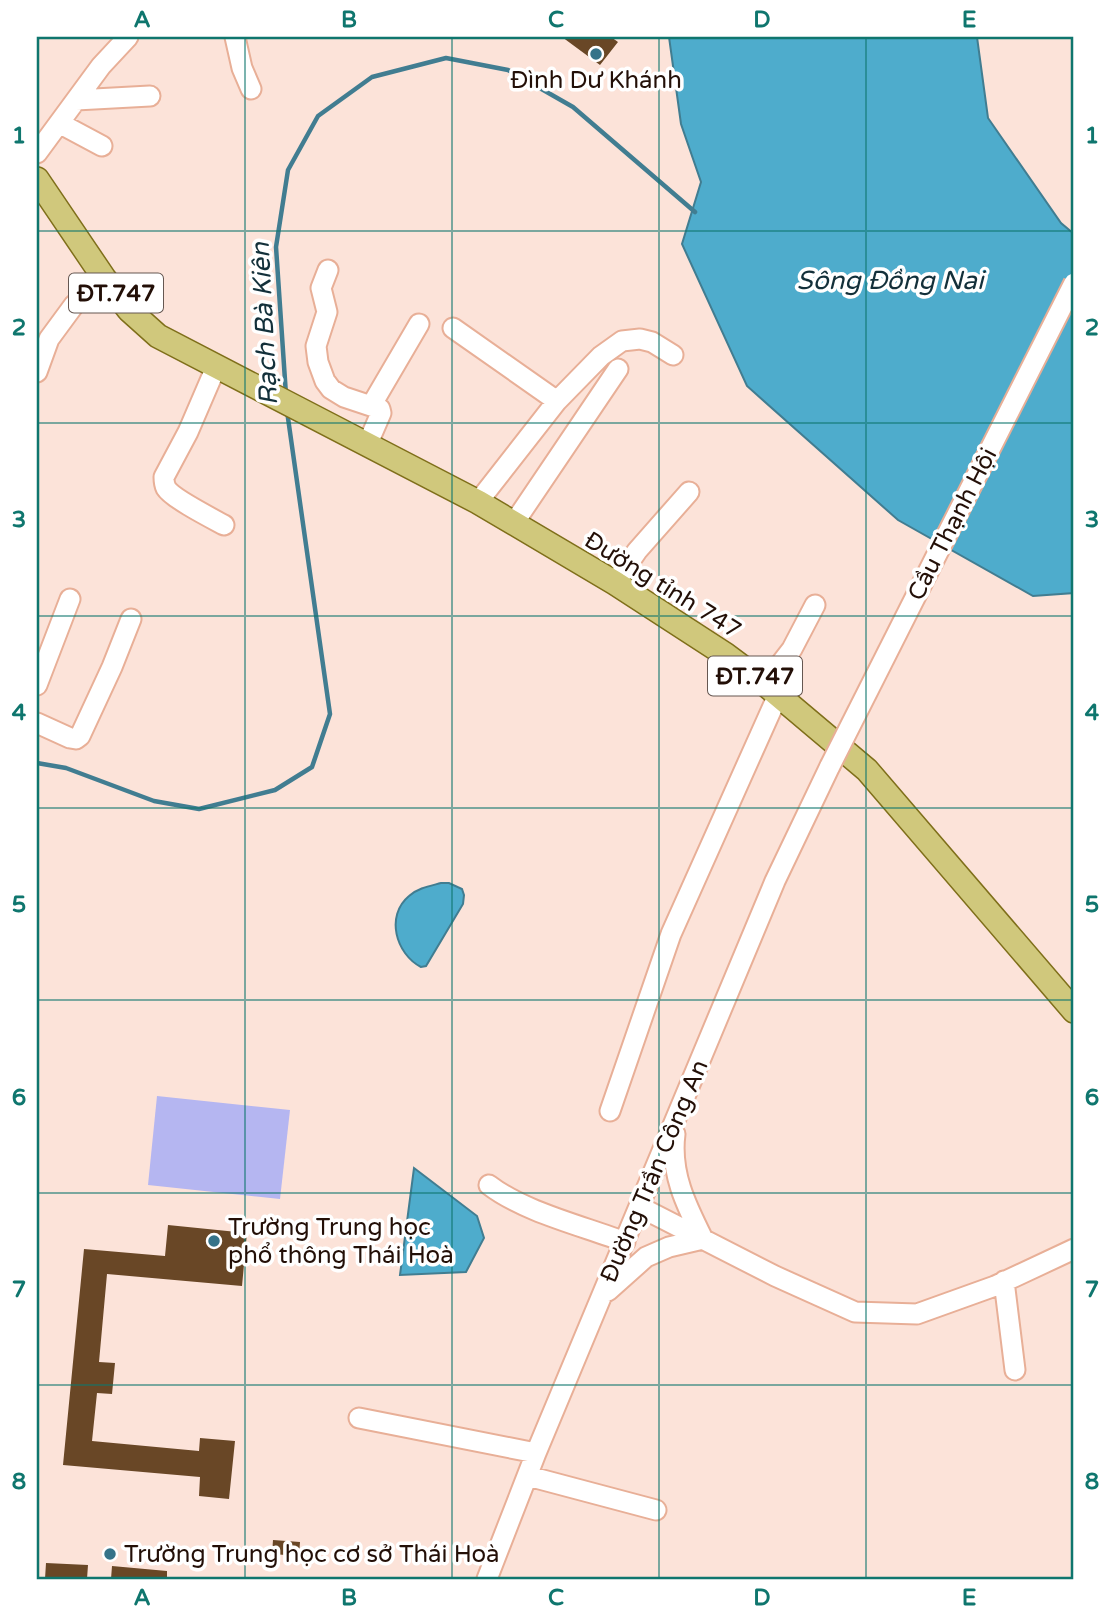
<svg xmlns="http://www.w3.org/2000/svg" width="1111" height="1616" font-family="'Varela Round',sans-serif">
	<rect width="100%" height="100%" fill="#fce3d9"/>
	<path fill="#b5b6f1" d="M157,1096l133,14 -10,89 -132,-14z"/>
	<path fill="#4eaccc" stroke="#417d91" stroke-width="2" d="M669,37h308l11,81 73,105 13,11v359l-41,3 -135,-76 -151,-134 -65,-142 19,-62 -20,-58z
		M441,883h8l13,6 2,6 -1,9 -37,62 -5,1c-25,-13 -36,-51 -12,-71 9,-8 21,-10 32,-13z
		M414,1168l63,48 7,22 -18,34 -66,3z"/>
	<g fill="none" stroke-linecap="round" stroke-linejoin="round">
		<path stroke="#417d91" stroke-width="4.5" d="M286,395l-10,-148 12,-77 30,-54 54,-39 74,-19 62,12 65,37 122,105
			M37,763l29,5 88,33 45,8 76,-19 37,-23 18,-53 -43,-303"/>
	</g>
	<path fill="#694726" d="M562,37h49l7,5 -18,23z
		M168,1225l79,8 -5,53 -135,-12 -8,88 16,1 -3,31 -15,-1 -5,48 107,10 1,-13 35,3 -6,58 -30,-3 1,-19 -137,-12 21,-216 81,7z
		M273,1540l27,2 -1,14 -27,-2z
		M46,1563l42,2 -1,14h-42z
		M112,1566l55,5v8h-56z"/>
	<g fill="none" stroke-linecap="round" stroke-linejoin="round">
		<defs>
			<path id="minor" d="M235,37l7,31 9,21
				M76,100l74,-4
				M59,123l43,23
				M37,153l64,-87 27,-29
				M328,270l-7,18 6,24 -11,34 2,16 7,19 6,8 13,8 27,9
				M453,328l104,73 -79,101
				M216,367l-28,65 -24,45c0,4 0,7 2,11 6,10 45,30 58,37
				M37,372l12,-33 25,-34 30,-27
				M557,401l44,-45 21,-15 18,-2 12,3 21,13
				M368,443l13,-30 -1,-4 -9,-3 48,-82
				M514,523l104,-154
				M615,583l22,-32 52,-59
				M765,684l27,-35 23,-44
				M37,685l33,-86
				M37,723l33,15 6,1 4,-3 32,-69 19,-48
				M610,1111l61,-177 107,-239
				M489,1185c35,27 94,41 136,57
				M640,1207l135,69 80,36 62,2 78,-28 79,-37
				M1004,1281l11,89
				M608,1291l38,-34 23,-10 34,-8c-17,-34 -33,-66 -28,-105
				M359,1418l177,35
				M528,1476l128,34
				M487,1579l49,-126 239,-572 55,-115"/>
			<path id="major" d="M37,179l67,99 25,32 29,26 320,166 137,81 111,72 39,29 102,86 207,241"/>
		</defs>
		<use href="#minor" stroke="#e8af97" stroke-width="23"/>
		<use href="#major" stroke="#7f6f1a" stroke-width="26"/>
		<use href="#minor" stroke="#fff" stroke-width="19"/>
		<use href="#major" stroke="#d0c87c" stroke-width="23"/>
		<defs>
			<path id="minor-bridge" d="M830,766l244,-483"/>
		</defs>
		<use href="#minor-bridge" stroke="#e8af97" stroke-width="23" stroke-linecap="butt"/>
		<use href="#minor-bridge" stroke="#fff" stroke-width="19"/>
	</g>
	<path fill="none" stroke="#0f766e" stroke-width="2" stroke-opacity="0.55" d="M245,37v1542M452,37v1542M659,37v1542M866,37v1542M37,231h1037M37,423h1037M37,616h1037M37,808h1037M37,1000h1037M37,1193h1037M37,1385h1037"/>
	<g fill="#357389" stroke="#fff" stroke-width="2.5">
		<circle cx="596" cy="54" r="7"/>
		<circle cx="214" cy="1241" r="7"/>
		<circle cx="110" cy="1554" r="7"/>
	</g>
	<g text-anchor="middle" stroke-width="7" stroke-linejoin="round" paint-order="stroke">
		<g fill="#fff" stroke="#655751" stroke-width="2">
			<rect x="69" y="273.5" width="94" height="39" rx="5"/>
			<rect x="708" y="656.5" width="94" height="39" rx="5"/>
		</g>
		<g font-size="23" font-weight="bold" fill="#230f07">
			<text x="116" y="301">ĐT.747</text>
			<text x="755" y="684">ĐT.747</text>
		</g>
		<g font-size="24" fill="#230f07" stroke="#fff" text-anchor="start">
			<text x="596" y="88" text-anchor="middle">Đình Dư Khánh</text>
			<text x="228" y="1235">Trường Trung học<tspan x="228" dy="28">phổ thông Thái Hoà</tspan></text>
			<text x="124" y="1562">Trường Trung học cơ sở Thái Hoà</text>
		</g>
		<g font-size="24" fill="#230f07" stroke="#fff">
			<text transform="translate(952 524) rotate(-63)" y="8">Cầu Thạnh Hội</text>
			<text transform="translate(663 585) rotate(32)" y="8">Đường tỉnh 747</text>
			<text transform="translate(654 1171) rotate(-67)" y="8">Đường Trần Công An</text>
		</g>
		<g font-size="26" font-style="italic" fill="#13303a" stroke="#fff">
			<text x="890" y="289">Sông Đồng Nai</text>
			<text transform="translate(264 324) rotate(-93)" y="9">Rạch Bà Kiên</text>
		</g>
	</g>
	<rect width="1111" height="1616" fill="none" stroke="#ffffff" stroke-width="77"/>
	<rect x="38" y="38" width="1034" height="1540" fill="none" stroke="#0f766e" stroke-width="2.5"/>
	<g font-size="23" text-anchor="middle" font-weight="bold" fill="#0f766e">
		<text x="142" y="27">A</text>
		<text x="349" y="27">B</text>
		<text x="556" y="27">C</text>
		<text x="762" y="27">D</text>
		<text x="969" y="27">E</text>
		<text x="19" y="143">1</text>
		<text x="1092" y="143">1</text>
		<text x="19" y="335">2</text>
		<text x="1092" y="335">2</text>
		<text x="19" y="527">3</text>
		<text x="1092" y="527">3</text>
		<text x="19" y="720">4</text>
		<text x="1092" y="720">4</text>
		<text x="19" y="912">5</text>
		<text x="1092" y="912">5</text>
		<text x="19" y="1105">6</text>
		<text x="1092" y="1105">6</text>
		<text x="19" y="1297">7</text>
		<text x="1092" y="1297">7</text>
		<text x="19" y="1489">8</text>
		<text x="1092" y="1489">8</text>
		<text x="142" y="1605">A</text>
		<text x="349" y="1605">B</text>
		<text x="556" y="1605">C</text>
		<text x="762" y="1605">D</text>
		<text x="969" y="1605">E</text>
	</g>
</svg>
